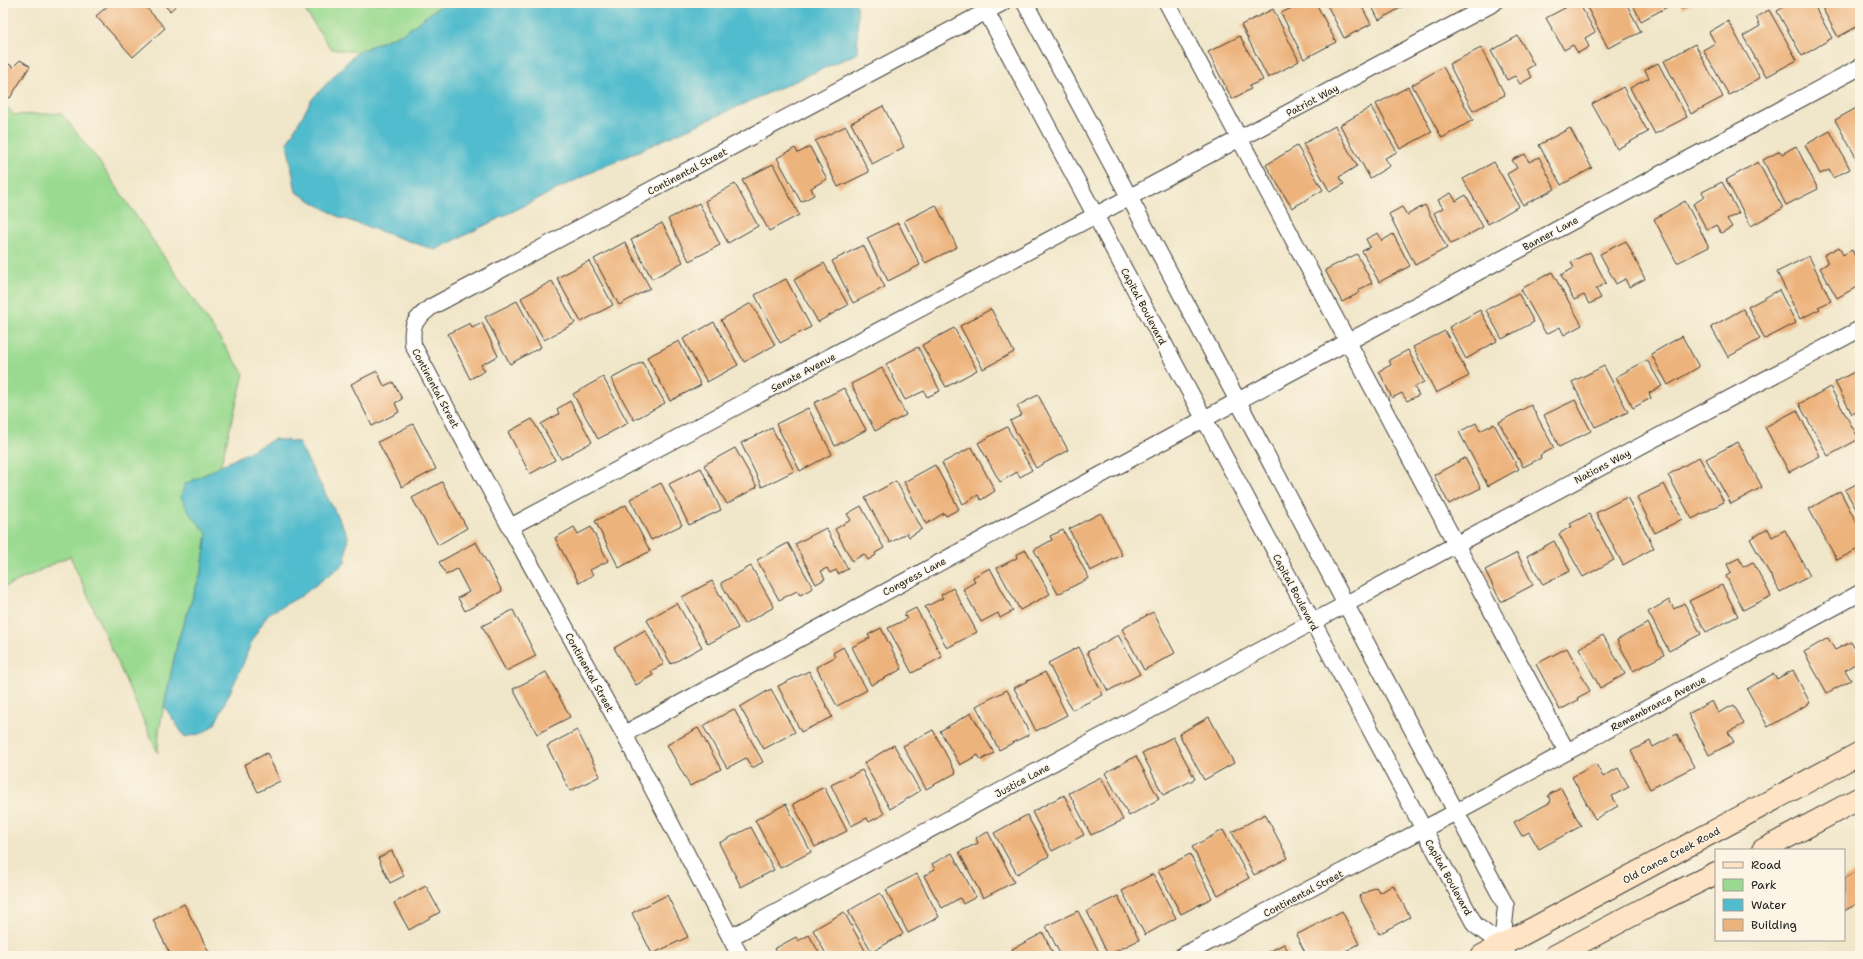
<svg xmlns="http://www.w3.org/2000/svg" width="1863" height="959" font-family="'Shantell Sans',sans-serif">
	<rect width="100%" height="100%" fill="#fcf5e5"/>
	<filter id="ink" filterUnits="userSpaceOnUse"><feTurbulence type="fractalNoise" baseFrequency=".025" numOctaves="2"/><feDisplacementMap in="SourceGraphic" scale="8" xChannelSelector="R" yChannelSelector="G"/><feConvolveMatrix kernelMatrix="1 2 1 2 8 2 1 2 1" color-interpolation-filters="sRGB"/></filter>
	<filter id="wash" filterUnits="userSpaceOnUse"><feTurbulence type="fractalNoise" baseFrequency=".012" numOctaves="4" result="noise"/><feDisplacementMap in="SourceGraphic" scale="16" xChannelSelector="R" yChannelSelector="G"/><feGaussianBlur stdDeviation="0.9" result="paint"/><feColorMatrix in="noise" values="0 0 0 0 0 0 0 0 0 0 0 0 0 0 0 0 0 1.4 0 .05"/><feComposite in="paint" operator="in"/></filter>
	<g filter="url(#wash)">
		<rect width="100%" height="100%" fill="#f0e6c9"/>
		<path fill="#9ada90" stroke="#5b7b56" d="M300,3h144l-38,29 -49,20 -26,-3z
			M3,103l11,12 47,-2 37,47 146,214 -24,93 -36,18 6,29 17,19 -5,37 -24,70 -19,90 -1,23 -88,-197 -67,32z"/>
		<path fill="#51bccd" stroke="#366c74" d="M444,3h411l2,3 1,47 -262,117 -161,80 -96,-33 -43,-25 -9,-49 25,-44 45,-47 48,-20z
			M274,439l24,3 50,94 -3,27 -44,33 -33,18 -16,26 -9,24 -28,60 -12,9 -18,4 -21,-31 14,-66 24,-70 5,-37 -17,-19 -9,-17 3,-12z"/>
		<g id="blocks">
			<path fill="#edb37d" d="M111,3h31l23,25 -32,29 -37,-41z
				M162,3h17l-9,8z
				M1302,3h14l20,39 -32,17 -23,-46z
				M1326,3h34l11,21 -27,14z
				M1370,3h39l-30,17z
				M1574,3h5l16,29 -10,6 4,9 -11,6 -5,-8 -9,5 -18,-32z
				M1585,3h41l15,29 -33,16z
				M1632,3h40l1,1 -32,17z
				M1679,3h14l-11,6z
				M1790,3h23l19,35 -30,18 -25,-45z
				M1827,3h33v22l-22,12 -17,-31z
				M1273,9l26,52 -31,17 -27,-53z
				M1769,10l28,50 -31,17 -23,-41 17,-10 -4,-9z
				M1728,21l32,57 -31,17 -26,-45 12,-7 -6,-11z
				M1240,36l23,44 -14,6 2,3 -19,10 -24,-47z
				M1518,36l16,29 -7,4 5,8 -12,7 -5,-8 -8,4 -16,-29z
				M1695,44l28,53 -32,17 -27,-53z
				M1481,48l24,47 -32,16 -24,-47z
				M20,60l10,6 -20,32 -7,-3v-29l3,-4 7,5z
				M1658,63l29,54 -32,17 -25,-46 19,-10 -4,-8z
				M1443,67l30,53 -31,18 -30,-53z
				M1408,87l24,45 -32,17 -24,-45z
				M1623,87l25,45 -31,17 -25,-45z
				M883,106l21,41 -32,17 -21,-41z
				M1860,106v54l-2,1 -23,-41z
				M1371,107l26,45 -12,6 5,8 -20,12 -30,-53z
				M846,126l23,46 -31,15 -23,-46z
				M1335,126l22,40 -18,11 5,7 -14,8 -27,-48z
				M1570,128l22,40 -31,17 -22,-40z
				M1830,131l20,38 -17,9 -4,-8 -9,4 -15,-29z
				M1297,146l26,44 -31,18 -26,-43z
				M1796,146l22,43 -32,16 -23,-45 17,-9 2,3z
				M810,147l17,32 -16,9 3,7 -13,7 -24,-44 18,-10 3,5z
				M1525,154l4,8 10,-5 16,32 -32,16 -16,-31 10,-6 -5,-8z
				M1494,162l25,44 -31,18 -25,-45z
				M1758,162l25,46 -32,18 -25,-46z
				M773,164l26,51 -30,16 -27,-51z
				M1722,182l17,31 -12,6 5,8 -11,6 -5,-8 -9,5 -14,-26 12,-7 -3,-5z
				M735,184l23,42 -30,17 -23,-42z
				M1451,193l5,8 10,-6 17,32 -32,17 -17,-31 9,-5 -5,-8z
				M1685,201l24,46 -32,16 -23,-44z
				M699,203l21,42 -31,16 -21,-42z
				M936,205l21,42 -32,16 -21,-42z
				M1425,205l22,43 -32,17 -26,-51 13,-7 5,8z
				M662,223l21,39 -31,17 -21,-39z
				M898,223l22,42 -32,16 -21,-43z
				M1378,233l4,8 11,-7 17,32 -31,16 -17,-31 8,-4 -4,-8z
				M1626,241l19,38 -16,8 -4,-8 -9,5 -16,-30z
				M625,242l25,46 -31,17 -25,-46z
				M863,245l22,42 -32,16 -21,-42z
				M1839,247l4,8 9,-5 8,15v20l-23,13 -17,-30 8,-5 -4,-8z
				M1590,252l16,31 -10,6 5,9 -12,6 -5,-9 -10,5 -13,-25 13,-7 -3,-6z
				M1357,254l15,29 -14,7 1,3 -17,9 -17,-32z
				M1809,256l22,45 -13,6 2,2 -20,10 -23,-47z
				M589,261l24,44 -32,17 -24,-44z
				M824,263l24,42 -30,17 -24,-42z
				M1552,272l30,53 -18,10 -4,-8 -14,7 -25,-45z
				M786,279l25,48 -31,16 -25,-48z
				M552,281l23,42 -31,17 -23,-42z
				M1779,290l17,33 -31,16 -17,-32z
				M1518,293l16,29 -32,17 -16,-29z
				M517,301l24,46 -31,17 -25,-47z
				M751,303l24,42 -31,17 -23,-42z
				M991,309l23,43 -31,17 -23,-43z
				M1743,309l17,30 -32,18 -17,-30z
				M1480,310l17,31 -31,18 -17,-32z
				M714,322l24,43 -31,17 -24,-43z
				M470,323l2,5 10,-5 16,33 -17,9 4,6 -15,8 -22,-45z
				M954,328l23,42 -31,17 -24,-42z
				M1445,331l24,45 -33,17 -23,-46z
				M1682,336l17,31 -31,18 -17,-31z
				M679,341l22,44 -31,16 -23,-44z
				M918,347l22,44 -13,6 -3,-6 -19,9 -19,-36z
				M1408,350l16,32 -10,5 5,8 -12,6 -5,-8 -10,5 -13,-27 12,-6 -2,-5z
				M1647,360l15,26 -13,7 2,5 -18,10 -17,-31z
				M642,362l23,41 -31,17 -23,-41z
				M1604,366l24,46 -33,15 -23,-45z
				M882,368l24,47 -31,16 -24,-47z
				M1860,369v41l-8,4 -17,-32z
				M377,371l7,15 9,-4 9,17 -7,4 4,9 -27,14 -21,-42z
				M603,377l25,46 -30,16 -25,-45z
				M1830,387l29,52 -31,17 -29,-52z
				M844,388l22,42 -31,16 -21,-43z
				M1038,395l30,55 -32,18 -26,-47 12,-6 -5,-9z
				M1575,400l16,31 -32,16 -15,-32z
				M570,401l22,41 -31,17 -20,-35 18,-10 -2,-5z
				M1531,405l23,43 -14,7 1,3 -18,9 -24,-45z
				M808,408l24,46 -32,17 -24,-47z
				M1797,410l23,46 -31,16 -24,-45z
				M532,419l23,41 -25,14 -22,-42z
				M1476,423l4,8 14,-7 25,45 -31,17 -29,-54z
				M413,424l23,45 -34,18 -24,-45z
				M1007,427l25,43 -12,7 -3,-5 -17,10 -22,-39z
				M772,428l22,43 -32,16 -21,-44z
				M1738,442l24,45 -31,17 -25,-45z
				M972,447l23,44 -14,9 -3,-5 -15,9 -21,-41z
				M735,448l22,39 -30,17 -23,-39z
				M1699,457l25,45 -32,17 -24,-44z
				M1465,458l16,30 -32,16 -15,-29z
				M935,465l24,44 -13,7 -2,-3 -18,11 -22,-42z
				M701,468l20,42 -32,15 -20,-41z
				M896,481l26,48 -13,8 -2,-4 -17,10 -25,-45z
				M442,482l25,46 -29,17 -26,-47z
				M1860,482v34l-15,-26z
				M661,483l21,42 -31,15 -21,-41z
				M1664,484l18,35 -27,14 -18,-36z
				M1840,491l20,38v19l-23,12 -28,-51z
				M1627,497l27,51 -31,17 -27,-52z
				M626,505l24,46 -31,17 -24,-47z
				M861,506l23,42 -9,5 1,2 -8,5 -4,-6 -12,7 -17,-32 16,-9 -4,-6z
				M1101,513l21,42 -32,16 -21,-42z
				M1589,514l25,46 -31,17 -24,-43 13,-8 -2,-2z
				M574,527l4,7 13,-7 17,34 -18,9 3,5 -14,8 -24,-45z
				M826,528l22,41 -10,5 -2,-4 -6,3 -3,-5 -6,3 4,8 -9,5 -21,-40z
				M1768,529l4,8 13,-7 25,46 -30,16 -30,-53z
				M1063,530l26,48 -31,16 -24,-44 18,-10 -2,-4z
				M1554,541l16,30 -27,14 -16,-29z
				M476,542l26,49 -37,20 -7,-13 11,-6 -12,-23 -11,6 -7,-13z
				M788,543l25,45 -13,7 -3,-4 -18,9 -22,-40z
				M1026,550l24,44 -30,16 -23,-42 20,-10 -1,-3z
				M1517,553l16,32 -32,17 -16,-32z
				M1739,558l4,9 10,-5 18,34 -28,14 -17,-34 5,-3 -4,-9z
				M751,566l23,41 -30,17 -23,-41z
				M990,568l23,43 -13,7 -2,-5 -17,9 -18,-33 12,-7 -2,-5z
				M712,581l26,47 -30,16 -26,-47z
				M1722,585l16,31 -32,16 -17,-31z
				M953,588l24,44 -30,16 -22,-41 18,-9 -2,-3z
				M1669,600l5,9 10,-6 17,31 -32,17 -21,-39z
				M677,603l25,44 -31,17 -24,-44z
				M916,608l26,49 -30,16 -24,-45 19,-9 -3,-5z
				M513,610l23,46 -30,15 -24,-45z
				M1153,612l22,41 -31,17 -22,-41z
				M1648,623l16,32 -31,16 -16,-31z
				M881,628l21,41 -31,16 -19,-38 18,-9 -2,-3z
				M645,630l19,34 -13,7 2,4 -17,10 -22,-37z
				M1118,635l22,39 -32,17 -21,-39z
				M1603,635l22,39 -25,14 -21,-40z
				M1828,638l7,12 16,-8 9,16v3l-15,9 6,10 -24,13 -23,-41z
				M843,647l24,43 -30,16 -21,-39 19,-10 -2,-4z
				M1079,647l24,48 -31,15 -24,-47z
				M1567,648l23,43 -13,7 1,2 -18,10 -24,-46z
				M1793,670l17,33 -42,24 -21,-38 26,-15 4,5z
				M809,671l23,46 -31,15 -23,-46z
				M546,672l24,45 -33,17 -24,-45z
				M1045,672l22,43 -31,16 -22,-43z
				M771,689l24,43 -31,17 -24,-42z
				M1007,690l23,44 -31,16 -23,-44z
				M1712,701l6,12 16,-8 10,19 -16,8 6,10 -25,13 -21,-41z
				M734,709l29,53 -11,6 -6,-10 -19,10 -24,-42z
				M971,713l23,40 -13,7 -3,-5 -18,10 -20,-34z
				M1209,717l25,46 -30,17 -25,-46z
				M698,728l23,41 -31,17 -23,-41z
				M577,730l23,46 -30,15 -23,-45z
				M933,730l23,43 -30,16 -23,-43z
				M1677,734l17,33 -44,22 -19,-38 19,-10 3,6z
				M1173,737l22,42 -32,16 -21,-42z
				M894,745l26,46 -30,18 -26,-46z
				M267,753l13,28 -22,11 -14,-27z
				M1136,756l23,43 -30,17 -24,-43z
				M1596,764l7,13 15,-9 11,19 -17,9 6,10 -23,13 -23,-42z
				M862,770l22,44 -15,8 -2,-4 -16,8 -20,-41z
				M1101,777l22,43 -32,15 -22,-42z
				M824,787l23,44 -32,16 -22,-43z
				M1561,788l20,38 -42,23 -10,-17 -7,4 -8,-14 37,-20 -3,-7z
				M1064,795l20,40 -32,16 -20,-39z
				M786,804l25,48 -31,16 -25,-48z
				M1265,814l23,44 -34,17 -22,-43z
				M1027,815l22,41 -32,18 -23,-41z
				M751,827l23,43 -33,17 -22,-44z
				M1223,830l26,48 -31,17 -26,-48z
				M988,832l26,50 -31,16 -24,-46 19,-9 -2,-5z
				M392,851l12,25 -14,7 -12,-25z
				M952,853l24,44 -13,7 -3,-6 -18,10 -18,-32 11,-7 -3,-5z
				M1190,854l22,44 -31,16 -23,-43z
				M1860,870v32l-16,9v-33z
				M917,874l22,43 -31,16 -22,-43z
				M1153,874l23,44 -31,17 -23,-44z
				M1393,885l17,32 -31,17 -20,-38 17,-9 4,6z
				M426,886l14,26 -31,18 -15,-27z
				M880,893l23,41 -31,18 -24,-41z
				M667,895l21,42 -36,17 -20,-41z
				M1118,896l21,44 -31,15 -21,-44z
				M184,904l27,52h-40l-18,-36z
				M1078,911l23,45h-40l-15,-30z
				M1342,911l17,33 -23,12h-29l-11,-21z
				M844,912l24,44h-41l-14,-26z
				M1043,933l11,23h-39l-3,-7z
				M809,935l12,21h-43l-4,-7 22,-12 2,4z
				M1284,944l7,12h-30z"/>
		</g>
	</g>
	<g filter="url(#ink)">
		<use href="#blocks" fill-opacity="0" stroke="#3c3a36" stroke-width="1"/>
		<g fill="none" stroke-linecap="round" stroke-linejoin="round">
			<defs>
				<path id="minor" d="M1025,3c162,300 321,601 481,903l-4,39
					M1167,3l400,749
					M986,11l489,914 27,20 6,11
					M510,527l984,-524
					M624,734l580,-315 656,-352
					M731,937l724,-392 405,-216
					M740,956l-116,-222 -114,-207 -97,-182c-2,-22 1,-24 18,-38l571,-304
					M1182,956l274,-144 404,-219"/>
				<path id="secondary" d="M1763,850l97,-52
					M1482,956l378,-203
					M1555,956l96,-51 65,-32"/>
			</defs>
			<use href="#minor" stroke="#3c3a36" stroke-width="18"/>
			<use href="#secondary" stroke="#3c3a36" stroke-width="24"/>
			<use href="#minor" stroke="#fff" stroke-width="16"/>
			<use href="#secondary" stroke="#fee4c5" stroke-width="22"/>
		</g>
	</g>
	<g text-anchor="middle" stroke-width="3" stroke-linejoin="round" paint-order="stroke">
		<g font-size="10" fill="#1c1c1c" stroke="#fcf5e5">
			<text transform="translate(1312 100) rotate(-28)" y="4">Patriot Way</text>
			<text transform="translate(687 171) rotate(-28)" y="4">Continental Street</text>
			<text transform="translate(1550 233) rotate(-28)" y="4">Banner Lane</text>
			<text transform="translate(1144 306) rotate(62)" y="4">Capital Boulevard</text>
			<text transform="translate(803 372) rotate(-28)" y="4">Senate Avenue</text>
			<text transform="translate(436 388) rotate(62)" y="4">Continental Street</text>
			<text transform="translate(1602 466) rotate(-28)" y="4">Nations Way</text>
			<text transform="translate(914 576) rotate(-28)" y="4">Congress Lane</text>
			<text transform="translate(1296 592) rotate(62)" y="4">Capital Boulevard</text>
			<text transform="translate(590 672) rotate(61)" y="4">Continental Street</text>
			<text transform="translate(1658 703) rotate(-28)" y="4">Remembrance Avenue</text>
			<text transform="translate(1022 780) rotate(-28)" y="4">Justice Lane</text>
			<text transform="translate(1671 855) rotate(-28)" y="4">Old Canoe Creek Road</text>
			<text transform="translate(1449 877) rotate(61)" y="4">Capital Boulevard</text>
			<text transform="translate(1303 893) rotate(-28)" y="4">Continental Street</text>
		</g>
	</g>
	<rect width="1863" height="959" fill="none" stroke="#fcf5e5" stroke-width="16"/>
	<rect x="1715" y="849" width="130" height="92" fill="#fcf5e5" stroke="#a29e95"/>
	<rect x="1723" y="862" width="20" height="6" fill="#fee4c5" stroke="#a29e95"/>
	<text x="1751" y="869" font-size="12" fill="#1c1c1c">Road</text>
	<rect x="1723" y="879" width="20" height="12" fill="#9ada90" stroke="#a29e95"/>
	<text x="1751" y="889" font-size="12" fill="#1c1c1c">Park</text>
	<rect x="1723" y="899" width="20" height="12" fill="#51bccd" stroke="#a29e95"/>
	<text x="1751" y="909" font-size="12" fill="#1c1c1c">Water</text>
	<rect x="1723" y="919" width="20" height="12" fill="#edb37d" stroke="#a29e95"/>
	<text x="1751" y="929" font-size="12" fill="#1c1c1c">Building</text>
</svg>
